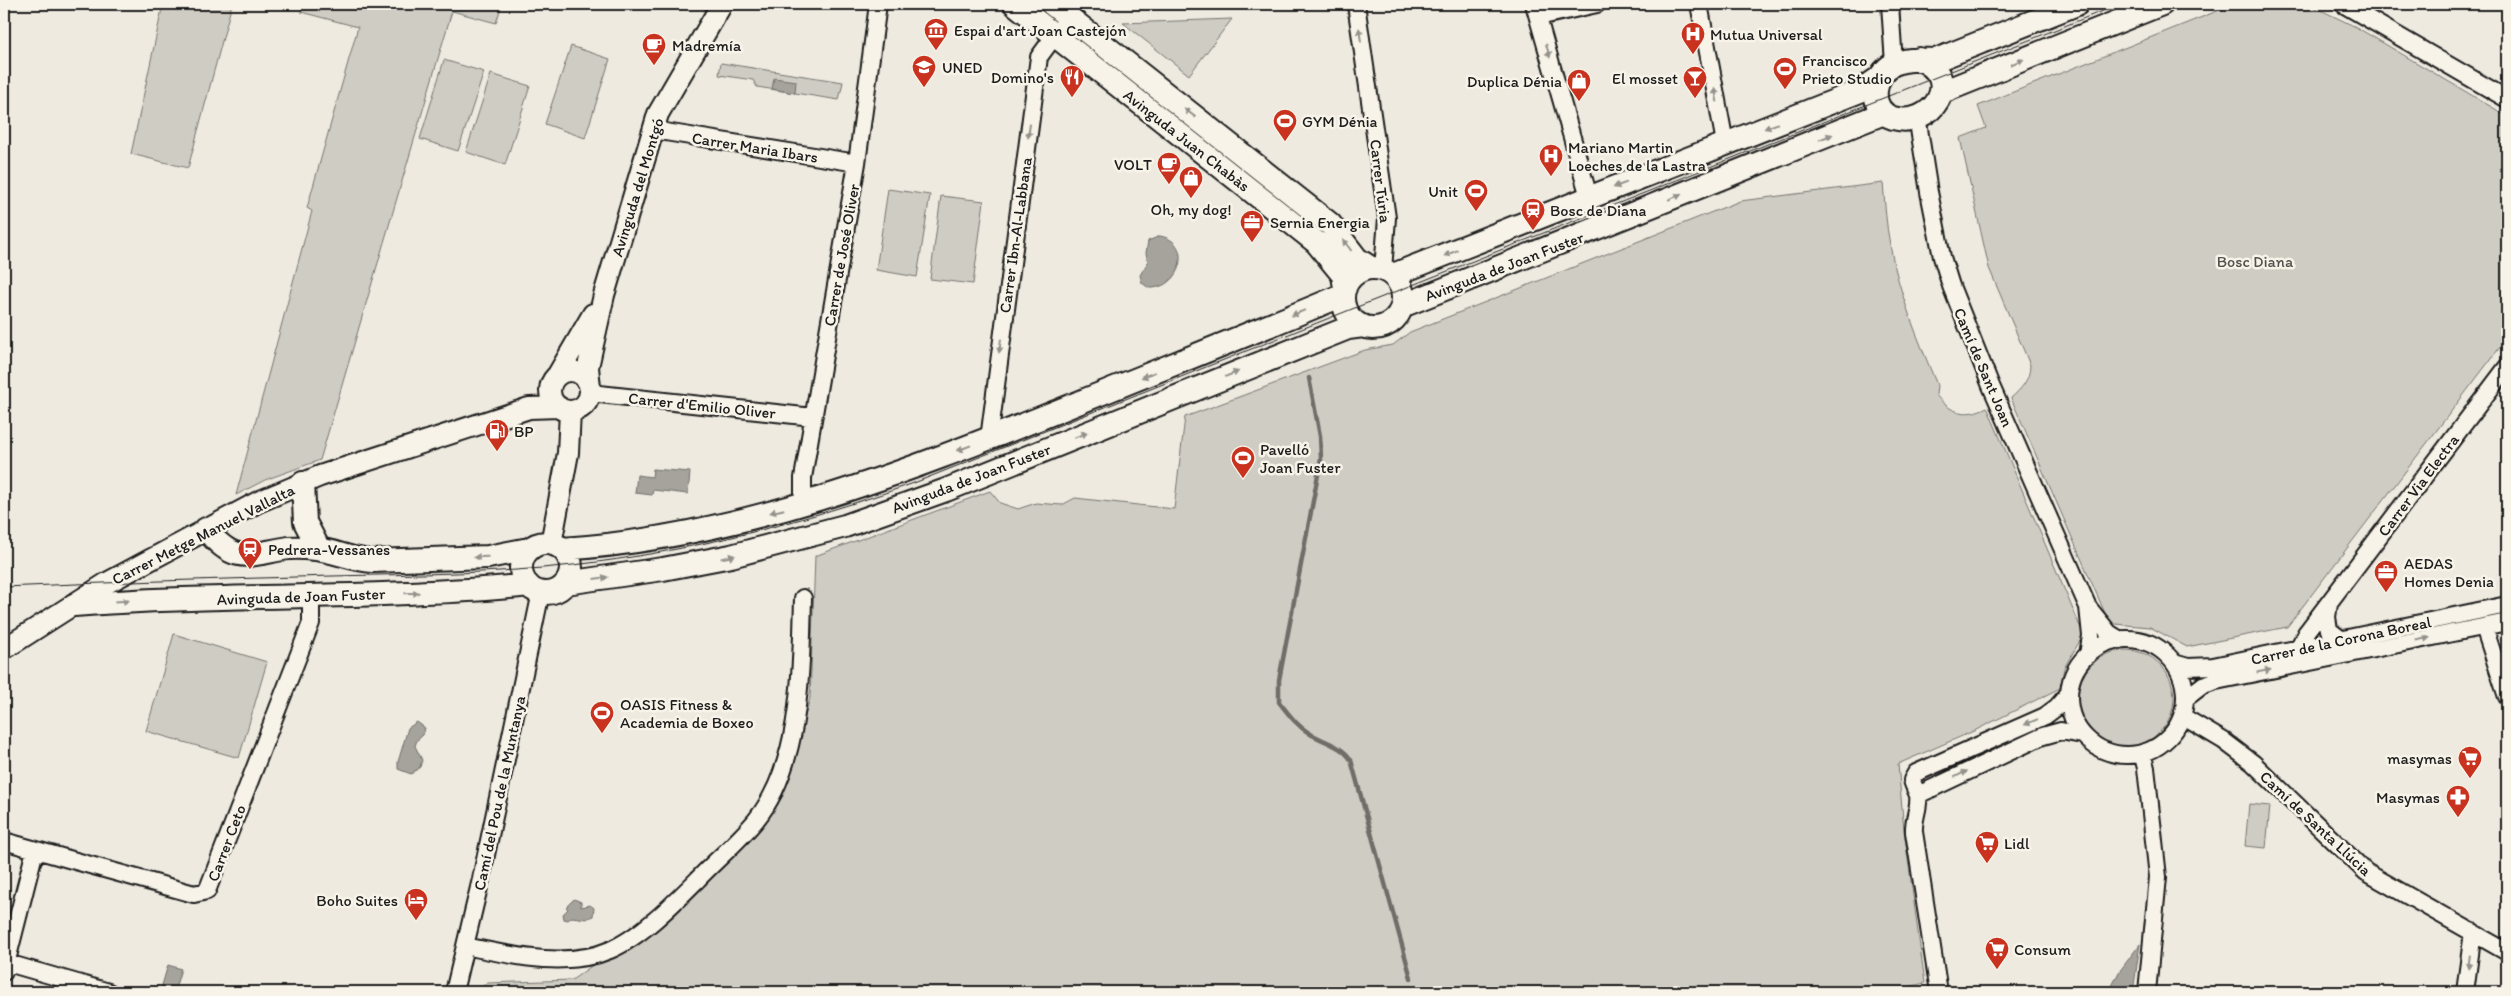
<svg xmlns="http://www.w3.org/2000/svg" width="2511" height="996" font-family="Itim,sans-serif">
	<rect width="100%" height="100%" fill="#eeeae0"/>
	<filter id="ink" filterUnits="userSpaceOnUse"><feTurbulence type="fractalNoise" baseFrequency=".02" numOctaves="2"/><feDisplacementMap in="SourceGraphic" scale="10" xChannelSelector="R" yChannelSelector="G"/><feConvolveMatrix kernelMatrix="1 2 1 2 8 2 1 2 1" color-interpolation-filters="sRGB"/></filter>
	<g filter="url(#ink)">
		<path fill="#cfccc3" stroke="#767470" d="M163,4h69l-44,164 -57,-14z
			M304,4h198l-6,19 -44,-12 -132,449 -55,20 -29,15 76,-284 -5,-3 51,-181 -57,-15z
			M2235,4h73l48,23 151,89v222l-220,289 -100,20 -37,-20 -35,-3 -7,-4 -97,-222c10,-9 19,-18 19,-33l-41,-97 -29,-130 26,-10 -8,-22z
			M1232,19l-43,56 -66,-52z
			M571,46l39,13 -25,79 -40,-14z
			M444,60l40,12 -26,79 -38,-12z
			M721,63l122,19 -4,18 -82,-13 -4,-7 -34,-5z
			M491,74l39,12 -25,79 -39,-13z
			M1883,183c2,21 3,42 7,62 9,49 28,94 47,140l-1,10c14,18 30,23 51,12l95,224 -1,8 -17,29 -4,20 -84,42 -78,34 6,66 21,153 -39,9h-1413l15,-9 84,-3 107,-77 80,-72 24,-35 27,-98 5,-142 175,-65 10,12 18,6 18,-6 26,2 13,-7 99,11 11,-92 180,-67 28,-5 17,-13 330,-131z
			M888,189l42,6 -13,82 -41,-7z
			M941,196l43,5 -11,83 -43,-5z
			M174,634l93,28 -28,96 -93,-27z
			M2078 698a48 48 0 1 1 96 0a48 48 0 1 1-96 0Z
			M2249,804l21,2 -4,42 -21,-2z"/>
		<path fill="#a6a39d" stroke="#6f6d69" d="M774,78l22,3 -1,12 -23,-4z
			M1160,236c35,6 20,54 -11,52l-7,-5 -2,-8 8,-13 -2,-9 2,-12z
			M653,469l37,3 -2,22 -35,-4 -1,5 -17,-2 2,-18 15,2z
			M417,722l8,6 -2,7 -6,5 -2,6 7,14 -2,7 -9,7 -13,-5v-7l10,-34z
			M574,899l7,3v5l9,-2 4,3 -1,8 -7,3 -14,-2 -4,3 -4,-1 -1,-5 5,-5 -2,-2z
			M2140,944l-7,48h-24l10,-20z
			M168,965l13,4 -7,23h-14z"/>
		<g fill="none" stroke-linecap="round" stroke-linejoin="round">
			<path stroke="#6f6d69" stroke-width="4.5" d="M1309,378l11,58 1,23 -42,221v22c9,11 17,23 30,31 14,9 33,12 42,27l60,218"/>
			<defs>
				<path id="minor" d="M1356,4l31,214 -4,52
					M1534,4l55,193
					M1699,4l26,139
					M1890,4l4,60
					M2343,4l164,95
					M1538,17l59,-13
					M1917,116l12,76 13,65 9,29 40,100 97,221 21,26 11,7
					M653,130l204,33
					M590,393l223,24
					M989,439l50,-382 22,-30
					M803,505v-27l54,-315 21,-159
					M2329,603l-2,14 2,13 13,10
					M2484,627l23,70
					M2069 697a58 58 0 1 1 116 0a58 58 0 1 1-116 0Z
					M2298,649l8,-16 201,-266
					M2088,655l3,-19 -3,-29
					M2174,663l14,4 25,-1 294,-61
					M2186,698l17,-13 13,-4 291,-59
					M2182,716l42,25 29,22 113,109 141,80
					M2142,753l4,15 12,109 -11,115
					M1918,795l125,-59 18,-5 21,4
					M4,841l190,53 13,-3 104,-268v-26
					M465,946c45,9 101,23 145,4 31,-13 65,-48 88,-71 19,-20 41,-38 58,-59 46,-57 45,-152 47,-222
					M4,962l105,30
					M4,972l31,-122
					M454,992l27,-113 60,-287
					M1939,992l-25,-160c-1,-14 6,-25 4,-37 -2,-5 -5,-10 -6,-15l4,-7 129,-57 12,-9 12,-14
					M2465,992l8,-60"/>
				<path id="tertiary" d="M550 391a20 20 0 1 1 40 0a20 20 0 1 1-40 0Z
					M557,376l36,-62
					M590,388l-2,-21 16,-72 54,-181 64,-110
					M551,544l17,-91 2,-42
					M4,649l103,-66 151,-81 62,-26 209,-68 30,-1"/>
				<path id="secondary" d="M1015,4l301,238 27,33 2,13
					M1052,4l278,220 27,35 14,9
					M1919,59c47,20 12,70 -26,59 -26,-8 -20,-45 1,-54 14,-6 28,-4 42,-4l141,-56
					M1942,92l220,-88
					M1343 298a30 30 0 1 1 60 0a30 30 0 1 1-60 0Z
					M1393,275l467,-184 19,-13
					M1402,306l482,-193
					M303,483l2,39 14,27
					M206,529c29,37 43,25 83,19 8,-1 18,0 27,1 19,2 36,11 56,12l116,-4 41,-8
					M521 568a25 25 0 1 1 50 0a25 25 0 1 1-50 0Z
					M562,549c175,-11 339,-75 501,-140 93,-38 187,-75 280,-114
					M566,583l97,-14 68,-13 114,-30 101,-36 362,-146 40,-16 15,-2
					M74,605c110,-9 222,-7 333,-12 40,-2 80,-3 121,-8"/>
			</defs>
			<use href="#minor" stroke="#1c1c1c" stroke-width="20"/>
			<use href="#tertiary" stroke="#1c1c1c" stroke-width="24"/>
			<use href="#secondary" stroke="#1c1c1c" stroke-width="26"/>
			<use href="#minor" stroke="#f7f3e8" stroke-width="16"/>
			<use href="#tertiary" stroke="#f7f3e8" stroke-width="20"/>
			<use href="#secondary" stroke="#f7f3e8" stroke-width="22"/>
			<path stroke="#1c1c1c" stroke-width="1" d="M4,587c109,-5 219,-8 328,-11 80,-2 161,-2 241,-11 117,-13 230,-43 341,-82l1206,-479"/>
		</g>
		<defs><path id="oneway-solid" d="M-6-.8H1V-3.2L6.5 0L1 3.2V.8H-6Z" transform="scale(1.25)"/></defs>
		<g fill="#94928c">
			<use href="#oneway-solid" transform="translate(1360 35) rotate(-98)"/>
			<use href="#oneway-solid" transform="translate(1548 51) rotate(74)"/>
			<use href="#oneway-solid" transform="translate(2017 62) rotate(-22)"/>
			<use href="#oneway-solid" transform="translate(1716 95) rotate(-101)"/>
			<use href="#oneway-solid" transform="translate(1190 113) rotate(-142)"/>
			<use href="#oneway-solid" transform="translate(1771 126) rotate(159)"/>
			<use href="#oneway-solid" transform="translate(1029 131) rotate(98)"/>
			<use href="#oneway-solid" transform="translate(1826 137) rotate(-22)"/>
			<use href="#oneway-solid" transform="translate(1620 185) rotate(159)"/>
			<use href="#oneway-solid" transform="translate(1675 197) rotate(-22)"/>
			<use href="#oneway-solid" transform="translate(1347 245) rotate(-127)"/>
			<use href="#oneway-solid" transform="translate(1451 253) rotate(158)"/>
			<use href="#oneway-solid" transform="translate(1298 313) rotate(157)"/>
			<use href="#oneway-solid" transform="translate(1000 346) rotate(98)"/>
			<use href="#oneway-solid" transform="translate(1232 374) rotate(-22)"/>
			<use href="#oneway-solid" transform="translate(1148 375) rotate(158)"/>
			<use href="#oneway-solid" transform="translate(1081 435) rotate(-22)"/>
			<use href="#oneway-solid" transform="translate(964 448) rotate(159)"/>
			<use href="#oneway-solid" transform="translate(777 511) rotate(166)"/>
			<use href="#oneway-solid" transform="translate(481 557) rotate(178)"/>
			<use href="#oneway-solid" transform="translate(728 557) rotate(-12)"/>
			<use href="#oneway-solid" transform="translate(601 578) rotate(-7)"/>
			<use href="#oneway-solid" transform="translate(412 593) rotate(-2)"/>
			<use href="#oneway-solid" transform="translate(122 601) rotate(-4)"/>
			<use href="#oneway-solid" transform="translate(2423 639) rotate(-11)"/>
			<use href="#oneway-solid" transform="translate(2264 671) rotate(-11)"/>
			<use href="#oneway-solid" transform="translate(2031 722) rotate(157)"/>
			<use href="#oneway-solid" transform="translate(1961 774) rotate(-26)"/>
			<use href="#oneway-solid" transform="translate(2469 962) rotate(97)"/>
		</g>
	</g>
	<defs>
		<symbol id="museum-pin" viewBox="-11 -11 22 30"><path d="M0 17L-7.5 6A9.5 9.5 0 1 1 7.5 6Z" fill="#c8321e" stroke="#f7f3e8"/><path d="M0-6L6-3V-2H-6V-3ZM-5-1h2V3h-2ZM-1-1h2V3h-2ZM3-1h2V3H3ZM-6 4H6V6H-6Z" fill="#fff"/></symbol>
		<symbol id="hospital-pin" viewBox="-11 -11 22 30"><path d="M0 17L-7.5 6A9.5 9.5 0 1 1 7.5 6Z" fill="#c8321e" stroke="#f7f3e8"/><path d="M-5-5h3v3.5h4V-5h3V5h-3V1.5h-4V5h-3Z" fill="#fff"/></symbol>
		<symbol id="cafe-pin" viewBox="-11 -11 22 30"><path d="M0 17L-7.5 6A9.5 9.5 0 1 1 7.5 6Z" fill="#c8321e" stroke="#f7f3e8"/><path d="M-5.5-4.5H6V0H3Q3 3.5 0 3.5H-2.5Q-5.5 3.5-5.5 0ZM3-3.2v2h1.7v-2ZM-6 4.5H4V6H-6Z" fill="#fff"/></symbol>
		<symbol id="university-pin" viewBox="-11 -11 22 30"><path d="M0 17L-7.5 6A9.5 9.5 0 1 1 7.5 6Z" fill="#c8321e" stroke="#f7f3e8"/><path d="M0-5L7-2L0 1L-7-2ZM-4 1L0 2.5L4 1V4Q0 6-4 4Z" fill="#fff"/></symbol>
		<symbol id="stadium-pin" viewBox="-11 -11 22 30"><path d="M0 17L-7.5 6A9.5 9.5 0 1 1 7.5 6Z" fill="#c8321e" stroke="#f7f3e8"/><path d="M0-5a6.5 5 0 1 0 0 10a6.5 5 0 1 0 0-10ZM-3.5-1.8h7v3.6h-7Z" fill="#fff"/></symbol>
		<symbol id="restaurant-pin" viewBox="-11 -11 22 30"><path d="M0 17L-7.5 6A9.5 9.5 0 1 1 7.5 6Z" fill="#c8321e" stroke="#f7f3e8"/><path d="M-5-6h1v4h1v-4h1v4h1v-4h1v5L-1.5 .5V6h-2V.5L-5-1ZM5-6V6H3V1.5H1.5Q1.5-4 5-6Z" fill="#fff"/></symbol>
		<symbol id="bar-pin" viewBox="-11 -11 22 30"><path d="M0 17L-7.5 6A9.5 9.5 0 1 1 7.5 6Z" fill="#c8321e" stroke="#f7f3e8"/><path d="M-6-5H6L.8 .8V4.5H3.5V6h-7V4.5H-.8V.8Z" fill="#fff"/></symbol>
		<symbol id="shop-pin" viewBox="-11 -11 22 30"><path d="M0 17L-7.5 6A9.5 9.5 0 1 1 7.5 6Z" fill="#c8321e" stroke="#f7f3e8"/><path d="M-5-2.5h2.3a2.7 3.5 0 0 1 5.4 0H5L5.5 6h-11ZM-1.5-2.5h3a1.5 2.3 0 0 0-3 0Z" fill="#fff"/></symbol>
		<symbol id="station-pin" viewBox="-11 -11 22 30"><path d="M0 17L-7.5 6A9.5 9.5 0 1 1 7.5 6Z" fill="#c8321e" stroke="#f7f3e8"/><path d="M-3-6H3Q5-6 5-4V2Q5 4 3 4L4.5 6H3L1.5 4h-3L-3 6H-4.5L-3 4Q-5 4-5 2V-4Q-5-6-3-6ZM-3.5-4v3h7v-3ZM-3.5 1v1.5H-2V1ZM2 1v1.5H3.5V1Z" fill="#fff"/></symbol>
		<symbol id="office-pin" viewBox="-11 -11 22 30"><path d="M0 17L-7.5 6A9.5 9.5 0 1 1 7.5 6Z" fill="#c8321e" stroke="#f7f3e8"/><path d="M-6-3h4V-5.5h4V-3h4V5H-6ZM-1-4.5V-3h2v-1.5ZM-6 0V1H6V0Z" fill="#fff"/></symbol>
		<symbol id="fuel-pin" viewBox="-11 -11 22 30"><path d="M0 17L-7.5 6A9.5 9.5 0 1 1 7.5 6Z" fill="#c8321e" stroke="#f7f3e8"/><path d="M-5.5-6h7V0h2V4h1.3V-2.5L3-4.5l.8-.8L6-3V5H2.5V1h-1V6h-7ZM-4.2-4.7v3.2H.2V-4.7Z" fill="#fff"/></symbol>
		<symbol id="supermarket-pin" viewBox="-11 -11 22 30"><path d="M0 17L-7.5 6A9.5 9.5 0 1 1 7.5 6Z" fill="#c8321e" stroke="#f7f3e8"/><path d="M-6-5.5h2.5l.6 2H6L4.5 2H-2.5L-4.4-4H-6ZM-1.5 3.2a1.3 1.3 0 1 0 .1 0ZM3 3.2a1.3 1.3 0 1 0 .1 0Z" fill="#fff"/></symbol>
		<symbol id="pharmacy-pin" viewBox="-11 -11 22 30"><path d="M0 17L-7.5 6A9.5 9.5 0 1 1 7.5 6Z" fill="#c8321e" stroke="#f7f3e8"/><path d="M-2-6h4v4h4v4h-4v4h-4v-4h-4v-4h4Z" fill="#fff"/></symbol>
		<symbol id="hotel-pin" viewBox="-11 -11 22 30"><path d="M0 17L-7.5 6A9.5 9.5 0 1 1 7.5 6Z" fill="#c8321e" stroke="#f7f3e8"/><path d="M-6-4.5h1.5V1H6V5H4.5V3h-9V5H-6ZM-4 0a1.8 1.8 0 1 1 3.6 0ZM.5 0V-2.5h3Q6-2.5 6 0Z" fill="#fff"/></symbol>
	</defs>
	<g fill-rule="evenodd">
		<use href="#museum-pin" x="922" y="16" width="28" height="38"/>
		<use href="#hospital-pin" x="1679" y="20" width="28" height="38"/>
		<use href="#cafe-pin" x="640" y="31" width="28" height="38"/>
		<use href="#university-pin" x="910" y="53" width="28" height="38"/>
		<use href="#stadium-pin" x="1771" y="55" width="28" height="38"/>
		<use href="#restaurant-pin" x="1058" y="63" width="28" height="38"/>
		<use href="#bar-pin" x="1681" y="64" width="28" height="38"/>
		<use href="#shop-pin" x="1565" y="67" width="28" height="38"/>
		<use href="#stadium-pin" x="1271" y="107" width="28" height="38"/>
		<use href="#hospital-pin" x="1537" y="142" width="28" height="38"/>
		<use href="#cafe-pin" x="1155" y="150" width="28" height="38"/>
		<use href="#shop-pin" x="1177" y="164" width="28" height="38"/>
		<use href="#stadium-pin" x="1462" y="177" width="28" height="38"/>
		<use href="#station-pin" x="1519" y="196" width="28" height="38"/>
		<use href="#office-pin" x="1238" y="208" width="28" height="38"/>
		<use href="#fuel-pin" x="483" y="417" width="28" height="38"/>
		<use href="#stadium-pin" x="1229" y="444" width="28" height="38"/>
		<use href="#station-pin" x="236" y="535" width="28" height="38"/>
		<use href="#office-pin" x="2372" y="558" width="28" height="38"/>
		<use href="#stadium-pin" x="588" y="699" width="28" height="38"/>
		<use href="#supermarket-pin" x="2456" y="744" width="28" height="38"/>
		<use href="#pharmacy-pin" x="2444" y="783" width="28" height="38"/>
		<use href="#supermarket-pin" x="1973" y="829" width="28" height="38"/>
		<use href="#hotel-pin" x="402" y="886" width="28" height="38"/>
		<use href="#supermarket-pin" x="1983" y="935" width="28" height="38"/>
	</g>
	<g text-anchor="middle" stroke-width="5" stroke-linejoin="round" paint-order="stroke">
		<g font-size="16" fill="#1c1c1c" stroke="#f7f3e8" text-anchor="start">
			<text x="954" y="36">Espai d'art Joan Castejón</text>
			<text x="1710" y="40">Mutua Universal</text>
			<text x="672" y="51">Madremía</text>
			<text x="1802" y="66">Francisco<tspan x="1802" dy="18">Prieto Studio</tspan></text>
			<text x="942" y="73">UNED</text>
			<text x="1054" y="83" text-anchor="end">Domino's</text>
			<text x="1678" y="84" text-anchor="end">El mosset</text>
			<text x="1562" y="87" text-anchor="end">Duplica Dénia</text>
			<text x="1302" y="127">GYM Dénia</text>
			<text x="1568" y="153">Mariano Martin<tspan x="1568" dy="18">Loeches de la Lastra</tspan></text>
			<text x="1152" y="170" text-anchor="end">VOLT</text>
			<text x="1458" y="197" text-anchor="end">Unit</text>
			<text x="1191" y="215" text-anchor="middle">Oh, my dog!</text>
			<text x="1550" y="216">Bosc de Diana</text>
			<text x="1270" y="228">Sernia Energia</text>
			<text x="514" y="437">BP</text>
			<text x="1260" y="455">Pavelló<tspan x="1260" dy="18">Joan Fuster</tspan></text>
			<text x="268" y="555">Pedrera-Vessanes</text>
			<text x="2404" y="569">AEDAS<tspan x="2404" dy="18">Homes Denia</tspan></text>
			<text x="620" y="710">OASIS Fitness &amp;<tspan x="620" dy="18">Academia de Boxeo</tspan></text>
			<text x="2452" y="764" text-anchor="end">masymas</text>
			<text x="2440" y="803" text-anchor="end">Masymas</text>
			<text x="2004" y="849">Lidl</text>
			<text x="398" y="906" text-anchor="end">Boho Suites</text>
			<text x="2014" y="955">Consum</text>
		</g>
		<g font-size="16" fill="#1c1c1c" stroke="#f7f3e8">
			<text transform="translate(1187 140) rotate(38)" y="6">Avinguda Juan Chabàs</text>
			<text transform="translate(755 147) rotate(9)" y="6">Carrer Maria Ibars</text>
			<text transform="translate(1381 181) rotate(83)" y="6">Carrer Túria</text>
			<text transform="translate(637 187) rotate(-73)" y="6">Avinguda del Montgó</text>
			<text transform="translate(1015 235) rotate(-82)" y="6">Carrer Ibn-Al-Labbana</text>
			<text transform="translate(841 255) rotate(-80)" y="6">Carrer de José Oliver</text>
			<text transform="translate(1504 266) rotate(-21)" y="6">Avinguda de Joan Fuster</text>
			<text transform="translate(1984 367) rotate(67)" y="6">Camí de Sant Joan</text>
			<text transform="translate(702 405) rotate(6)" y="6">Carrer d'Emilio Oliver</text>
			<text transform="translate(971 478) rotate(-21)" y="6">Avinguda de Joan Fuster</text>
			<text transform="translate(2418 485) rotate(-53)" y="6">Carrer Via Electra</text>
			<text transform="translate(203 534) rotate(-27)" y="6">Carrer Metge Manuel Vallalta</text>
			<text transform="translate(301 596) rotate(-2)" y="6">Avinguda de Joan Fuster</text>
			<text transform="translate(2341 640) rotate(-12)" y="6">Carrer de la Corona Boreal</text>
			<text transform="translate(499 793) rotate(-78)" y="6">Camí del Pou de la Muntanya</text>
			<text transform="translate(2316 823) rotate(43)" y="6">Camí de Santa Llúcia</text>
			<text transform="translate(226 843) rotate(-69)" y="6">Carrer Ceto</text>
		</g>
		<g font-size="16" fill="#52514e" stroke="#f7f3e8">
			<text x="2255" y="267">Bosc Diana</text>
		</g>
	</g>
	<rect width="2511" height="996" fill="none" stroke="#f7f3e8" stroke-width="20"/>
	<rect x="10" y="10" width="2491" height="976" fill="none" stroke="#1c1c1c" stroke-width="2" filter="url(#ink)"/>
</svg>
